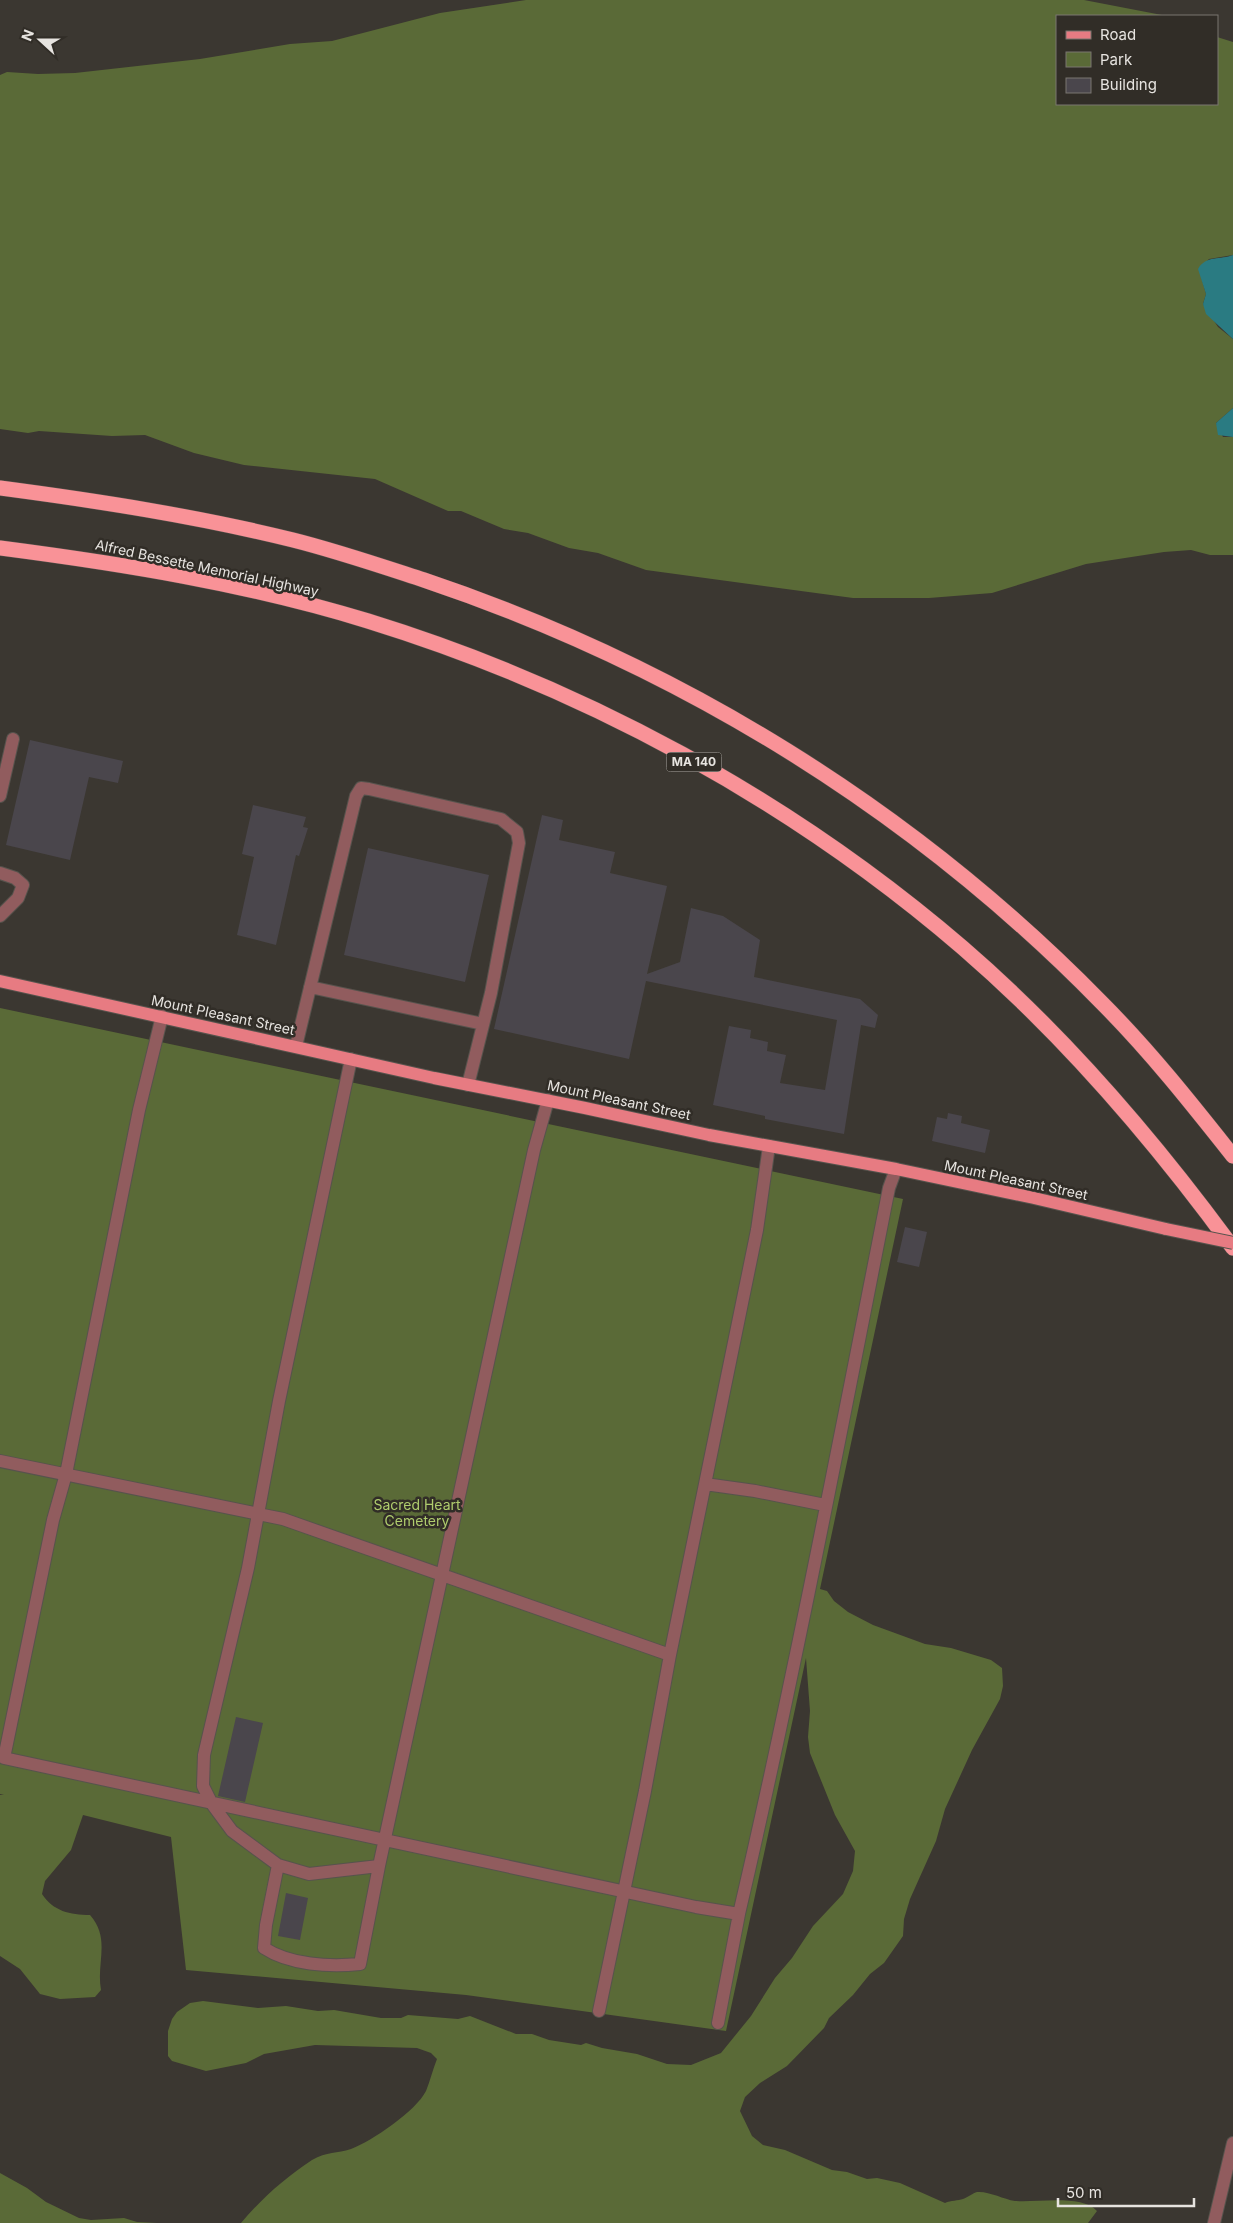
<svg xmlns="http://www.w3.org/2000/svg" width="1233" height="2223" font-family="Inter,sans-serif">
	<rect width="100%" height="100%" fill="#3b3731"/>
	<path fill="#5a6a37" d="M526,0h558l83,16h-110v88h160v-67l16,5v213l-24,4 -10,10 7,25 -3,10 15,23 15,12v69l-17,15 7,14h10v118h-23l-19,-5 -27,2 -78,12 -94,29 -63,5h-76l-207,-28 -48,-17 -29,-5 -41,-15 -24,-4 -43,-18h-13l-73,-32 -131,-14 -50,-12 -49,-18 -33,1 -73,-5 -11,2 -28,-4v-354l7,-3 31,2 37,-1 125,-14 90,-15 42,-3 108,-28z
		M0,1008l903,191 -83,390 7,2 7,10 14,11 25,13 52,19 26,4 40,12 11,8 1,18 -3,13 -28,51 -27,59 -9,32 -26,58 -6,20 -1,17 -19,27 -14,11 -17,21 -24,23 -5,10 -37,38 -27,17 -15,14 -5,14 12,25 11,9 22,5 47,20 15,2 20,7 10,-1 23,5 45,20c6,-3 13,-2 18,-4 5,-2 10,-6 14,-7 12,-1 26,7 38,9 21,2 67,-7 82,10l-9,12h-847c20,-24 45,-46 71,-63 15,-9 25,-6 39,-11 21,-8 65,-38 75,-58 4,-10 7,-22 11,-32l-6,-6 -14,-5 -102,-3 -51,9 -18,9 -40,8 -34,-10 -4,-5v-25l4,-12 5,-7 13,-9 13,-2 55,7 28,-2 32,5 16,-1 47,8h20l7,-3 50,4 12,-3 46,18h16l17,6 32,5 5,-2 16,5 35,6 30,10 24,1 30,-12 30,-37 24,-38 17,-20 21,-32 30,-32 10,-23 2,-20 -20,-36 -25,-62 -2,-16 2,-26 -4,-53 -80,373 -260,-36 -280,-25 -15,-133 -88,-22 -12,35 -26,31 -3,13c11,17 28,21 48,21 21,24 6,47 11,75l-6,7 -35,2 -20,-5 -20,-25 -20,-13v-161h4l-4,-1z
		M0,2173l27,15 19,14 33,16 12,2 33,-2 13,4 20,1h-157z"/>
	<path fill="#2a7b82" d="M1233,255v84l-27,-25 -3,-10 3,-10 -8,-25c8,-14 23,-9 35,-14z
		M1233,408v29l-15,-2 -2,-12z"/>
	<path fill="#4a464c" d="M30,740l93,21 -5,22 -29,-6 -19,83 -64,-15z
		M253,805l53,12 -3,10 5,1 -9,28 -3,-1 -20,90 -39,-10 17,-78 -12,-3z
		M542,815l21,5 -4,20 56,12 -5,21 57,13 -20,88 33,-12 11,-54 32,8 37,24 -6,37 106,22 18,16 -3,13 -14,-3 -17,109 -79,-15v-3l-52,-11 16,-79 22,4 -1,8 18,4 -1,9 19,4 -6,28 45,7 12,-70 -191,-39 -17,78 -135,-30z
		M368,848l121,27 -24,107 -121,-27z
		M948,1113l14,3 -1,7 29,7 -5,23 -53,-12 5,-24 10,2z
		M905,1227l22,5 -8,35 -22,-5z
		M236,1717l27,6 -18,79 -27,-6z
		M286,1893l22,5 -8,42 -22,-4z"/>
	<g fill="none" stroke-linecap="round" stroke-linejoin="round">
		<defs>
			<path id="minor" d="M0,796l13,-57
				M0,873l15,5 8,7 -5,13 -18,18
				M310,987l173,37
				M162,1016l-23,94 -73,364 -13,46 -49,238 692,149 43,7 -21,109
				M296,1046l60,-250 5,-8 8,1 132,30 16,13 2,11 -28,150 -23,92
				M351,1059l-72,342 -31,167 -44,187 -1,31 9,18 20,27 46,34 31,9 70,-8 155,-716 14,-50
				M769,1146l-12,84 -52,254 50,7 70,14
				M0,1461l283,58 387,136 -25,136 -46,220
				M670,1655l35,-171
				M278,1865l-12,60 -2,23c26,17 65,19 96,16l19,-98
				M739,1914c56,-241 102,-483 150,-726l7,-19
				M1214,2223l19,-80"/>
			<path id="major" d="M0,981l434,97 151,30 124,27 187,34 138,29 132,31"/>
			<path id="highway" d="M0,488c98,13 196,28 293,52 44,11 88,26 131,40 256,86 488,229 677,422 48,48 90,101 132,154
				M0,548c123,16 248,36 368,73 217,67 423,179 595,327 102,88 191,192 270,300"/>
		</defs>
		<use href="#minor" stroke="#57534d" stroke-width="14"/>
		<use href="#major" stroke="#57534d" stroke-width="14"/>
		<use href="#highway" stroke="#57534d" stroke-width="16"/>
		<use href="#minor" stroke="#915c5e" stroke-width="12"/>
		<use href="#major" stroke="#e77b82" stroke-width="12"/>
		<use href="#highway" stroke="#f99297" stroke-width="15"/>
		<defs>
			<path id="major-bridge" d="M1166,1229l67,14"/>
		</defs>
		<use href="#major-bridge" stroke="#57534d" stroke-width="14" stroke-linecap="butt"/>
		<use href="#major-bridge" stroke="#e77b82" stroke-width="12"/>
	</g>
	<g text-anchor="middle" stroke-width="5" stroke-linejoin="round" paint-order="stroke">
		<rect fill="#312d27" stroke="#b0ada8" stroke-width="1" x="666.5" y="752.5" width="55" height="19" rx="4"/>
		<g font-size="12" font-weight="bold" fill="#e7e4e0">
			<text x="694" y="766">MA 140</text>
		</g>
		<g font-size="14" fill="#e7e4e0" stroke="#312d27">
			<text transform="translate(207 568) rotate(12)" y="5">Alfred Bessette Memorial Highway</text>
			<text transform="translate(223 1015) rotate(12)" y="5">Mount Pleasant Street</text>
			<text transform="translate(619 1100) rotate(12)" y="5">Mount Pleasant Street</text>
			<text transform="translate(1016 1180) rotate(12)" y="5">Mount Pleasant Street</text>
		</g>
		<g font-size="14" fill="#afcc6d" stroke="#312d27">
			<text x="417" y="1510">Sacred Heart<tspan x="417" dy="16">Cemetery</tspan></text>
		</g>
	</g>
	<rect x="1056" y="15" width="162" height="90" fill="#312d27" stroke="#7a7671"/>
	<rect x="1066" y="31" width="25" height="8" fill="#e77b82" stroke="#7a7671"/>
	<text x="1100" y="40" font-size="15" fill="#e7e4e0">Road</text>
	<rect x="1066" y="52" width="25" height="15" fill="#5a6a37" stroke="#7a7671"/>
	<text x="1100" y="65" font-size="15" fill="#e7e4e0">Park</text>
	<rect x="1066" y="78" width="25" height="15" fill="#4a464c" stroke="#7a7671"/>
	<text x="1100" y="90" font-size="15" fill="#e7e4e0">Building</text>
	<g transform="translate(40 40) rotate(291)" stroke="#312d27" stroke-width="4" paint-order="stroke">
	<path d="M0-4L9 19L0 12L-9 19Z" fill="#e7e4e0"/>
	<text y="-8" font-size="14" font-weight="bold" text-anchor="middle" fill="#e7e4e0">N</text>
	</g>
	<path d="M1058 2198v8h136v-8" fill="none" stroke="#e7e4e0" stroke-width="2.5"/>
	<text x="1066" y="2198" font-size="15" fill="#e7e4e0" stroke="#312d27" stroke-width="4" paint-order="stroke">50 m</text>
</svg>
